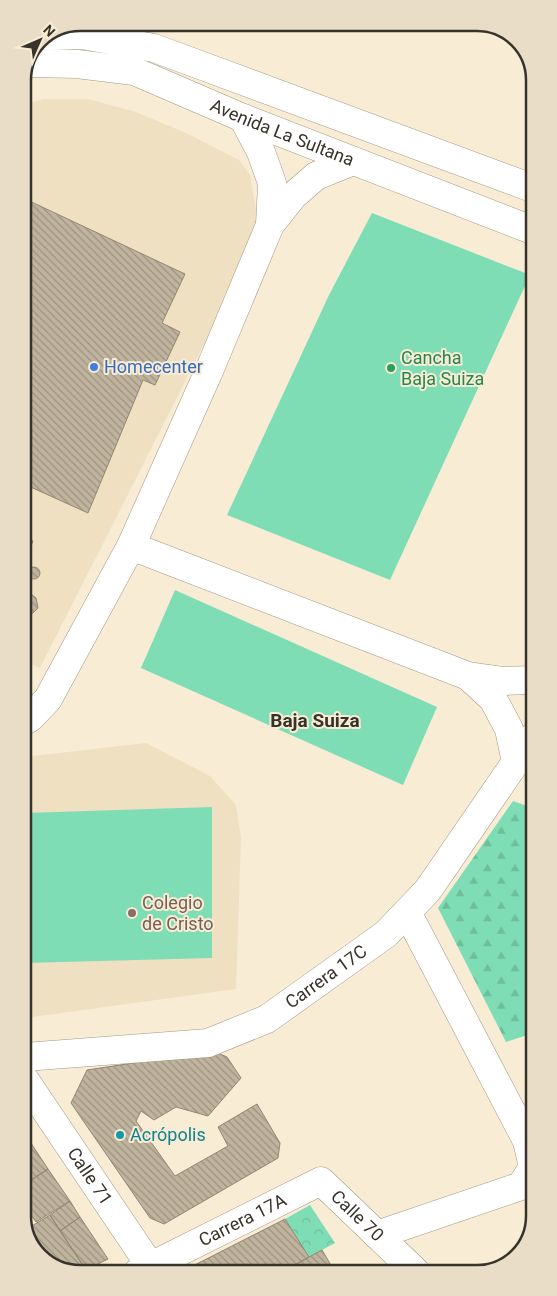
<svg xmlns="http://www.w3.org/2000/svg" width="557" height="1296" font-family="Roboto,sans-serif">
	<defs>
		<pattern id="forest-firs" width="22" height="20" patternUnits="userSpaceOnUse" patternTransform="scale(1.25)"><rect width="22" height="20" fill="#7eddb4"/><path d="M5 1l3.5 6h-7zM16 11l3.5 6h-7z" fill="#6ebe9b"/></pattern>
		<pattern id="park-crowns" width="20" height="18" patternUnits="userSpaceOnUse" patternTransform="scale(1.25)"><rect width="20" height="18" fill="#7eddb4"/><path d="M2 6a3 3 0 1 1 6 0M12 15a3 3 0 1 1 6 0" fill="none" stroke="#6ebe9b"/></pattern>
		<pattern id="building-back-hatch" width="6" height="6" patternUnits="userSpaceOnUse" patternTransform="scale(1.25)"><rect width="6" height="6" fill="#c0b49e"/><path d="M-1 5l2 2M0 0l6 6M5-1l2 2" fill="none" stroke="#9d9381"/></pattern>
	</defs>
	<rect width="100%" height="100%" fill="#f8ecd5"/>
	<path fill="#f0e0c2" d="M44,99h44l48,13 50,21 53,27 11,15 7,41 -2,17 -13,36 -202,399 -16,-7 -1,-556z
		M146,743l64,33 26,29 5,32 -5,152 -211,29 -1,-261z"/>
	<path fill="url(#forest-firs)" d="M513,801l20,7 1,225 -28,9 -68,-134z"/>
	<path fill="url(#park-crowns)" d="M310,1205l25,38 -26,14 -24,-38z"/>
	<path fill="#7eddb4" d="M372,213l158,62 -140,305 -163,-65 102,-220z
		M175,590l262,117 -34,78 -262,-117z
		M212,807v151l-187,5 -1,-150z"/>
	<path fill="url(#building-back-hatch)" stroke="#928772" d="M23,198l162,76 -23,49 18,9 -25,53 -12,-5 -55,133 -64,-29z
		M24,537l9,4 -8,20 -1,-1z
		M28 573a6 6 0 1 1 12 0a6 6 0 1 1-12 0Z
		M31,594l5,4 2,10 -5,5 -6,2 -3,-1v-19z
		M213,1051l14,6 14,21 -33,38 -32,-9 -22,13 -13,-9 -5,10 39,55 53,-30 -10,-19 39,-23 23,39 -2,15 -114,66 -14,-6 -79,-115 16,-33z
		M25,1134l23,35 -23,15z
		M48,1169l22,32 -34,21 -11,-16v-22z
		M70,1201l10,16 -20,14 -10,-16z
		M50,1215l36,55 -9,3 -32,-12 -19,-27 -1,-4z
		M80,1217l28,42 -22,11 -26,-39z
		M285,1219l24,38 -26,15 -104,1z
		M322,1250l13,22h-52l26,-15z"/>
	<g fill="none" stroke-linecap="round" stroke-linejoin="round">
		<defs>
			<g id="minor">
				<path d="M243,118l18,34 11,31 -2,42"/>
				<path d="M131,546l337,130 36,5 29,-1"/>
				<path d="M468,676l25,23 16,30 7,33"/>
				<path d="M24,721l6,-3 18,-19 83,-153 78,-175 61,-146 23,-29 23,-20 37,-15"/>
				<path id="s1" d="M25,1080l130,193"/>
				<path d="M377,1235l144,-49 12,-19 -6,-26 -120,-229"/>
				<path id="s2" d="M137,1273l184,-92 94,90"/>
			</g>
			<g id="tertiary">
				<path d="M48,36l34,-1 72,13 378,140"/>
				<path id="s3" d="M29,63l48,1 57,7 109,47 289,112"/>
				<path id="s4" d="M25,1057l183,-14 59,-24 119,-85 42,-44 105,-153"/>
			</g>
		</defs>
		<use href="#minor" stroke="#a39882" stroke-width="29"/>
		<use href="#tertiary" stroke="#a39882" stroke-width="29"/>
		<use href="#minor" stroke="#fff" stroke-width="28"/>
		<use href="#tertiary" stroke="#fff" stroke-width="28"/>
	</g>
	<circle fill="#3f7fe0" stroke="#f8ecd5" stroke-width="2" cx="94" cy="367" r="5"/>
	<circle fill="#2e9e5b" stroke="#f8ecd5" stroke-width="2" cx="391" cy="368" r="5"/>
	<circle fill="#8d6e63" stroke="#f8ecd5" stroke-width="2" cx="132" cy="913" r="5"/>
	<circle fill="#0f9aa8" stroke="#f8ecd5" stroke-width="2" cx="120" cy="1135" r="5"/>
	<g text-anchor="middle" stroke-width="4" stroke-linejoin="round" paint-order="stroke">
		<g font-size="18" fill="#38332a" stroke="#f8ecd5">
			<text dy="6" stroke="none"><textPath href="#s3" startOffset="266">Avenida La Sultana</textPath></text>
			<text dy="6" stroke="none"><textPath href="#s4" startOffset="320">Carrera 17C</textPath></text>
			<text dy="6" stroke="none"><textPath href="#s1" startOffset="116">Calle 71</textPath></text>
			<text dy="6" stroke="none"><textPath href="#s2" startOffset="256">Calle 70</textPath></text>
			<text dy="6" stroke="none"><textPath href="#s2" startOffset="118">Carrera 17A</textPath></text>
		</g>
		<g font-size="18" fill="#27864d" stroke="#f8ecd5" text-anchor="start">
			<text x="401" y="364">Cancha<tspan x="401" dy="21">Baja Suiza</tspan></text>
		</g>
		<g font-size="18" fill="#366cbe" stroke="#f8ecd5" text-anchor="start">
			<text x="104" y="373">Homecenter</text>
		</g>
		<g font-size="18" fill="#785e54" stroke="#f8ecd5" text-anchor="start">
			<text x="142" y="909">Colegio<tspan x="142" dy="21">de Cristo</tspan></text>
		</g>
		<g font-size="18" fill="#0d838f" stroke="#f8ecd5" text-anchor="start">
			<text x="130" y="1141">Acrópolis</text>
		</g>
		<g font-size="19" font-weight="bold" fill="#38332a" stroke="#f8ecd5">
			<text x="315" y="727">Baja Suiza</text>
		</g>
	</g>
	<path d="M0 0H557V1296H0ZM80 31H477A49 49 0 0 1 526 80V1216A49 49 0 0 1 477 1265H80A49 49 0 0 1 31 1216V80A49 49 0 0 1 80 31Z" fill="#e9ddc7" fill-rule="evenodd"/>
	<path fill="none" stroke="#38332a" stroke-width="2.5" d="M80 31H477A49 49 0 0 1 526 80V1216A49 49 0 0 1 477 1265H80A49 49 0 0 1 31 1216V80A49 49 0 0 1 80 31Z"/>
	<g transform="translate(40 40) rotate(45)" stroke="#f8ecd5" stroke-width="4" paint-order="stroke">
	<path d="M0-4L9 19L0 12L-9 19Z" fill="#38332a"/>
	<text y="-8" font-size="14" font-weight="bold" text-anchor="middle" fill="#38332a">N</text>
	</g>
</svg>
